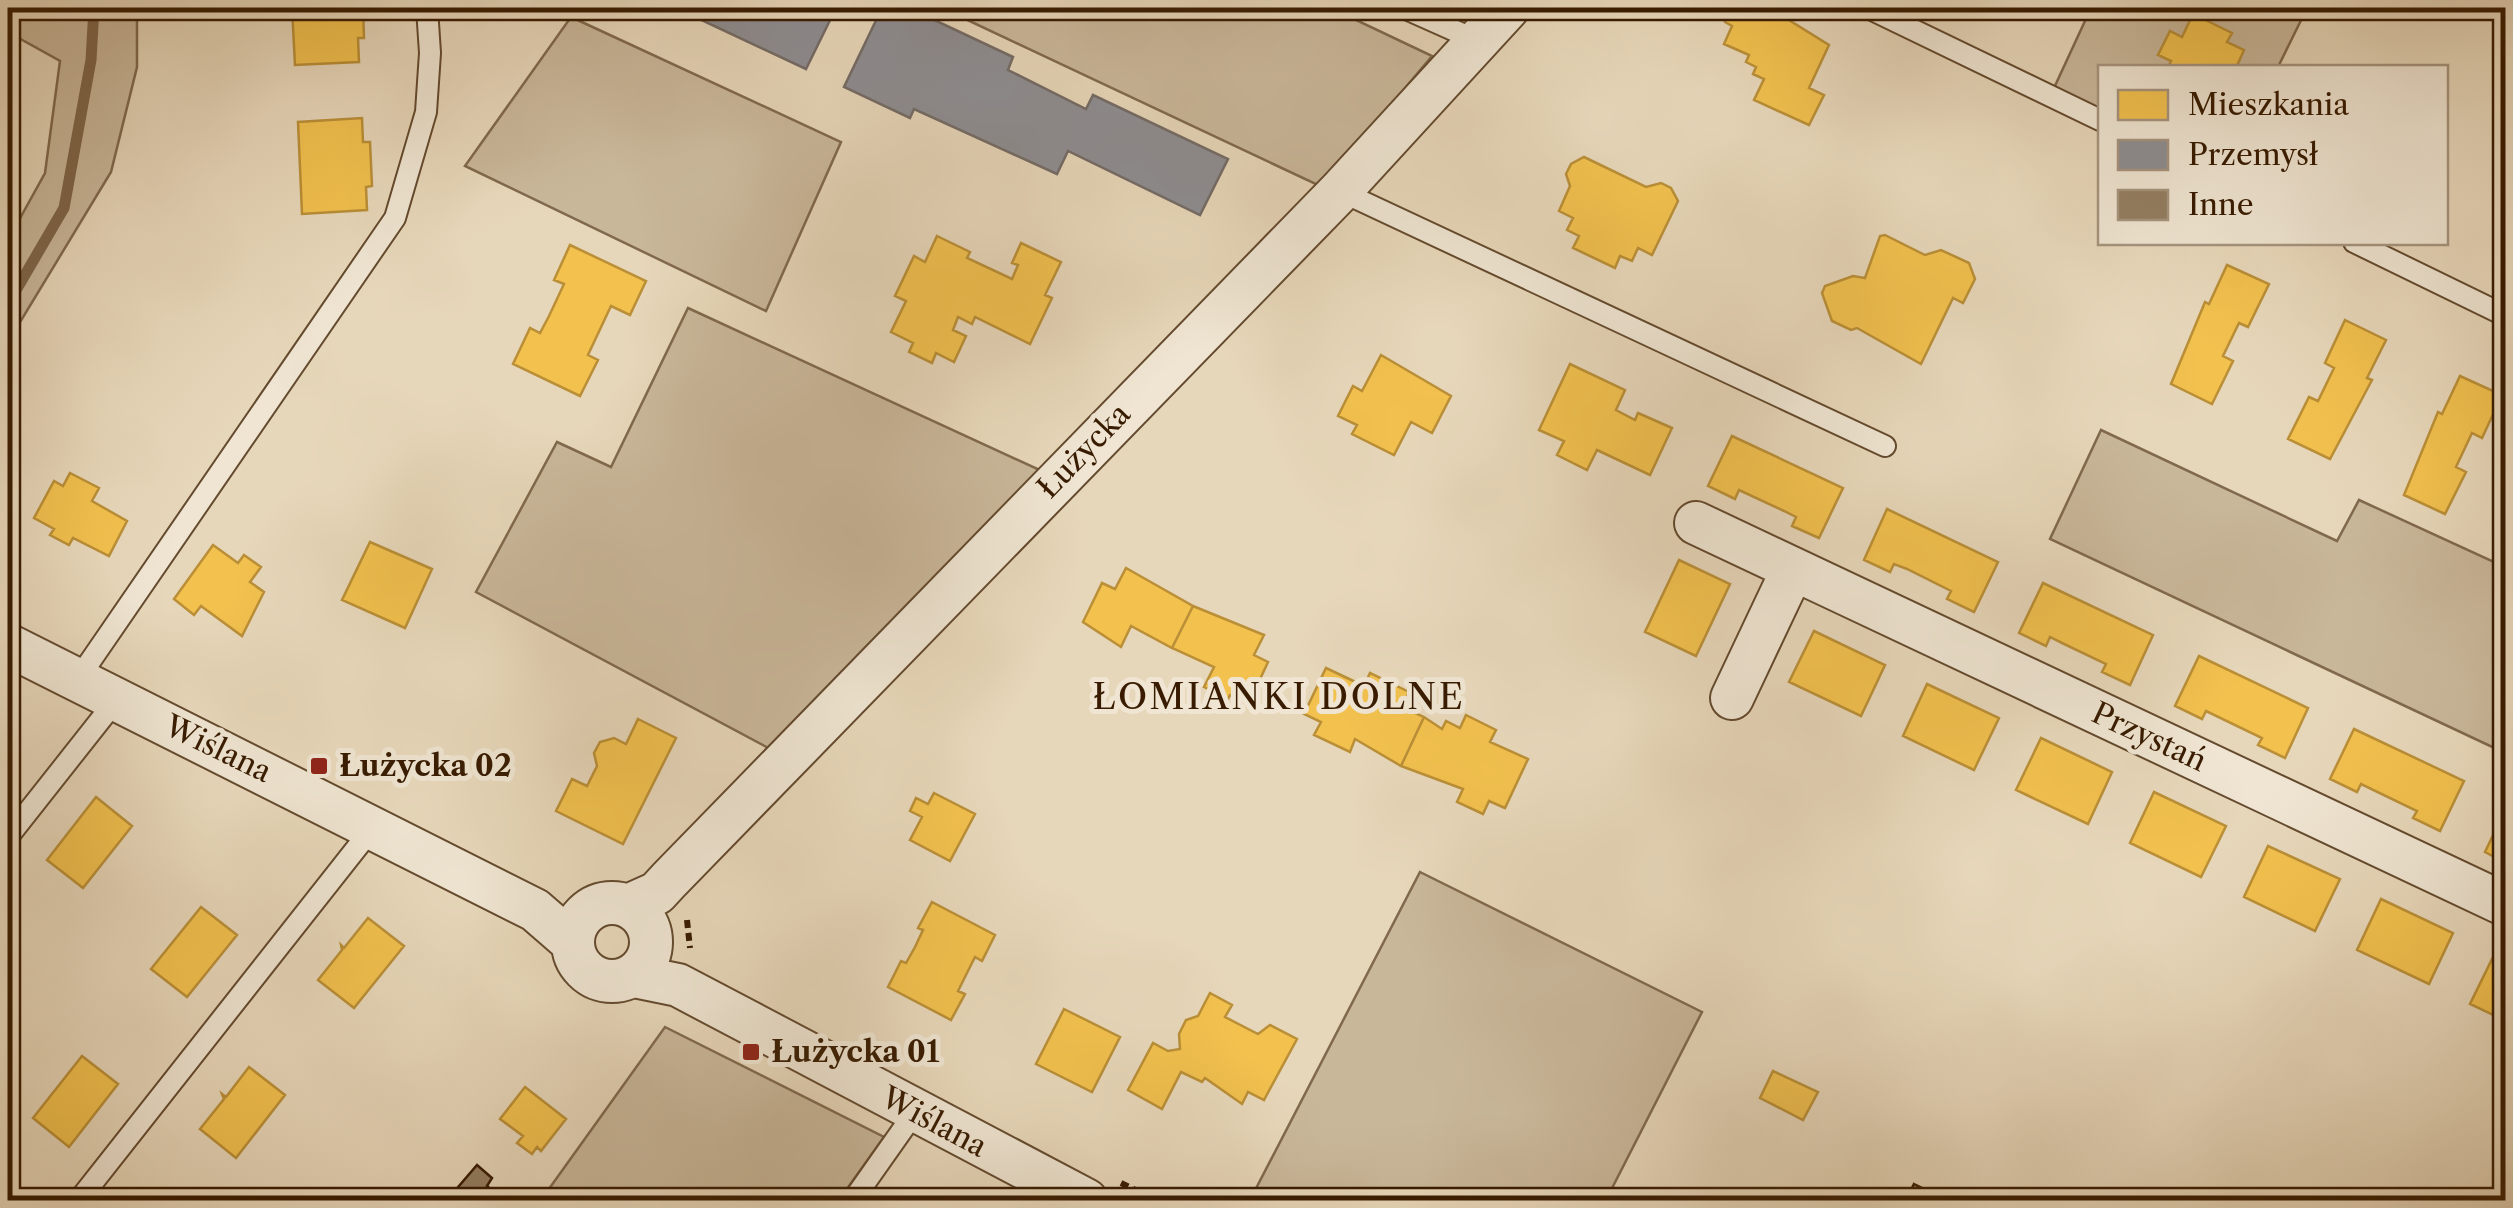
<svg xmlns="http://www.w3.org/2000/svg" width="2513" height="1208" font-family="'Libre Caslon Text',serif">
	<rect width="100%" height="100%" fill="#e7d7ba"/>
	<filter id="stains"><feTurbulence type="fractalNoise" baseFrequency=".002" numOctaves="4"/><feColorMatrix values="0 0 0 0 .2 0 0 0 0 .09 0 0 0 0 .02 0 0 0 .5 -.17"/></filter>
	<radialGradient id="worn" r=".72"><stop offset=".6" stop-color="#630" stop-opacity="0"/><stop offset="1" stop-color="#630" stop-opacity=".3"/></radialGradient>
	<path fill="#c9b79a" stroke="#80694d" stroke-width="2.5" d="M8,8h129v59l-26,105 -103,170v-102l37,-67 15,-112 -52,-29z
		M942,8h389l101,48 -110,131z
		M2091,8h216l-29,59 -178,1v43l-46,-23z
		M571,17l270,125 -75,169 -301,-145z
		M688,308l356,164 -270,279 -298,-159 81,-150 54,25z
		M2101,430l236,111 22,-41 146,67v186l-455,-214z
		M1420,872l282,140 -96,188h-356z
		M665,1027l219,110 -45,63h-298z"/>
	<path fill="#f2c14e" stroke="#ba8f37" stroke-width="2.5" d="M292,8h71l1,30h-6l1,24 -64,3z
		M1751,8l17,7 3,-6 58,36 -20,43 15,7 -15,30 -55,-25 10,-21 -11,-5 3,-7 -10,-5 3,-7 -25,-11 8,-18 -7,-4 -4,-14z
		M2193,14l39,19 -5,9 17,8 -8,18h-68l3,-7 -13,-6 12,-24 12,6z
		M362,118l1,24h7l2,44 -6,1 1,23 -65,4 -4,-92z
		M1584,157l62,30 15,-4 10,5 7,13 -26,54 -14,-7 -6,13 -12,-5 -5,12 -42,-20 6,-12 -12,-6 6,-12 -14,-7 11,-25 -4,-12 5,-10z
		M1885,235l40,20 16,-5 28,13 6,16 -12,24 -10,-5 -32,66 -64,-36 -6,2 -19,-9 -10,-28 3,-7 28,-10 12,2 15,-42z
		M937,236l33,16 -3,6 45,21 6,-14 -6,-2 9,-20 40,19 -16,33 7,3 -22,46 -55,-27 -3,7 -14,-7 -5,13 13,6 -12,26 -18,-9 -4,10 -23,-11 4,-9 -22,-11 15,-31 -11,-5 19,-40 11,6z
		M570,245l76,36 -16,34 -19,-9 -23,49 10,5 -18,36 -67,-32 17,-36 10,5 9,-17 15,-32 -10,-4z
		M2227,265l42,19 -21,43 -9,-4 -16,33 10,5 -21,43 -41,-20 34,-82 4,2z
		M2345,320l41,20 -19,38 5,2 -42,79 -42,-20 21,-42 9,4 16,-33 -9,-5z
		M1381,355l70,41 -19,37 -21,-11 -17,33 -42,-21 5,-9 -19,-9 15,-30 9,5z
		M1570,364l55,26 -9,20 19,10 3,-7 34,15 -22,47 -53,-25 -10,20 -30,-15 7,-14 -25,-11z
		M2460,376l42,19 -20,43 -10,-5 -16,34 10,5 -21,42 -41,-19 34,-83 4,2z
		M1732,436l111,52 -24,50 -27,-12 4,-9 -12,-6 -45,-21 -4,9 -27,-13z
		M70,473l29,15 -7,13 35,20 -18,35 -36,-18 -4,7 -19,-10 4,-6 -20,-11 20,-37 9,5z
		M1887,509l111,53 -24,50 -27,-13 4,-8 -44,-22 -13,-5 -4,8 -26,-12z
		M370,542l62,27 -27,59 -63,-28z
		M213,545l25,18 6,-8 17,12 -11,15 14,10 -22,44 -41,-30 -7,9 -20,-16z
		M1679,560l51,24 -34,72 -51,-24z
		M1126,568l67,38 -21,42 -41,-22 -10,21 -38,-25 19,-39 13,6z
		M2043,583l110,52 -23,50 -28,-13 4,-8 -44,-21 -12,-6 -4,9 -27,-13z
		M1193,606l71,29 -10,20 14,7 -19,41 -19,-8 -2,4 -24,-12 10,-20 -42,-19z
		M1814,631l71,34 -24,51 -72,-34z
		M2199,656l109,52 -23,50 -27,-13 4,-7 -56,-27 -4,8 -27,-13z
		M1326,668l38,18 6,-13 39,19 -7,15 22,10 -23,49 -46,-27 -5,13 -36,-17 7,-13 -17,-8z
		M1927,684l72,34 -25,52 -71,-34z
		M1466,715l30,15 -6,12 38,17 -23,49 -16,-7 -6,13 -26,-12 6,-13 -62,-23 23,-49 18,12 4,-8 14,7z
		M638,719l38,19 -53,106 -67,-33 16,-32 15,7 10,-20 -3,-13 6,-11 14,-4 12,6z
		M2354,729l110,52 -24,50 -27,-13 4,-7 -56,-27 -4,8 -27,-13z
		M2041,738l71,34 -24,52 -72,-34z
		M2154,792l72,34 -25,51 -71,-34z
		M934,793l41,21 -25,47 -40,-21 12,-23 -12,-6 6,-13 12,6z
		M96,797l36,29 -49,62 -36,-28z
		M2506,808v55l-21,-11z
		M2268,846l72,33 -25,52 -71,-34z
		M2381,899l72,34 -24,51 -72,-34z
		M932,902l63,33 -13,26 -7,-4 -17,34 7,3 -14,26 -63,-33 13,-26 5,2 9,-16 8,-17 -5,-2z
		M201,907l36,28 -50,62 -36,-28z
		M368,918l36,28 -50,62 -36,-28 24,-30 -1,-5 3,3z
		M2495,953l11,5v63l-36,-17z
		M1210,993l22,12 -7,12 33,17 12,-9 27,14 -33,61 -16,-8 -6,12 -37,-26 -3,4 -21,-10 -19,37 -34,-19 25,-47 15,8 12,-2 -1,-15 7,-14 12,-4z
		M1064,1009l56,28 -28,55 -56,-28z
		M82,1056l36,28 -49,63 -36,-29z
		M249,1067l36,28 -49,63 -36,-29 24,-30 -2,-5 4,3z
		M1773,1071l45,21 -15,28 -43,-22z
		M525,1087l41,32 -25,32 -4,-4 -5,7 -15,-11 6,-7 -23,-17z"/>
	<path fill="#8d8d92" stroke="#746b66" stroke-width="2.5" d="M676,8h160l-30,61z
		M882,8h27l104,49 -5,13 78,39 7,-14 135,64 -28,56 -132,-64 -11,23 -143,-65 -4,9 -66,-31z"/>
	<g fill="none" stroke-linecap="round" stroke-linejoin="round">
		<path stroke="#7e654a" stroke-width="11" d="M8,304l56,-96 27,-148 3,-52"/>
	</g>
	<path fill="#937d61" stroke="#381b00" stroke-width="2.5" d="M477,1165l15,13 -5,8 17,14h-57z
		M1914,1184l33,16h-41z"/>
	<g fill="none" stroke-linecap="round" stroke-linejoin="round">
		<defs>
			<path id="lane" d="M1404,8l74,33
				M1868,8l232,112
				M1340,191l545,255
				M2354,242l152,74
				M78,679l317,-461 31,-106 4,-59 -3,-45
				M8,837l109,-138
				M79,1200l295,-374
				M853,1200l62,-88"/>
			<path id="street" d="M1696,523l810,382
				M8,645l527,265 38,33
				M1732,698l61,-129
				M573 942a39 39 0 1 1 78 0a39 39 0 1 1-78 0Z
				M628,906l29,-13 12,-13 671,-689 168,-183
				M634,976l44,9 408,215"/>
		</defs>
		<use href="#lane" stroke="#644a2e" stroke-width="24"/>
		<use href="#street" stroke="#644a2e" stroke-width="46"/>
		<path stroke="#381b00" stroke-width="6" stroke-dasharray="8 5" stroke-linecap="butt" d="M687,920l3,28
			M1121,1183l35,17"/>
		<use href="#lane" stroke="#efe5d2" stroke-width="20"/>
		<use href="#street" stroke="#efe5d2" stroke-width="42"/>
	</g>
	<g fill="#8f2418" stroke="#efe5d2" stroke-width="4">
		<rect x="309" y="756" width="20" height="20" rx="5"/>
		<rect x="741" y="1042" width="20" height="20" rx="5"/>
	</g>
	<g text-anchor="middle" stroke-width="10" stroke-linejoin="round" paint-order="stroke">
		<g font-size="30" fill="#381b00" stroke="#efe5d2">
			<text transform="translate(1084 451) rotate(-46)" y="10">Łużycka</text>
			<text transform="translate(2149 737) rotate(25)" y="10">Przystań</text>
			<text transform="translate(218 749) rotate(26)" y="10">Wiślana</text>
			<text transform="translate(934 1122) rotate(28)" y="10">Wiślana</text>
		</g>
		<g font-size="30" font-weight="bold" fill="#381b00" stroke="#efe5d2" text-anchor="start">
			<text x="339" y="776">Łużycka 02</text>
			<text x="771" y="1062">Łużycka 01</text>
		</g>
		<g font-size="35" letter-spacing="2.5" fill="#381b00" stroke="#efe5d2">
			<text x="1279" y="709">ŁOMIANKI DOLNE</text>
		</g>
	</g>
	<rect width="2513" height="1208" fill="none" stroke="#e7d7ba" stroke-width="40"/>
	<rect x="10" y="10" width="2493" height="1188" fill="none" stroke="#381b00" stroke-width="5"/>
	<rect x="20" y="20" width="2473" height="1168" fill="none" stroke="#381b00" stroke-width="2.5"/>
	<rect x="2098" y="65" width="350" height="180" fill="#efe5d2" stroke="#a6947e" stroke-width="2.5"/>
	<rect x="2118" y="90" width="50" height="30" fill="#f2c14e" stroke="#a6947e" stroke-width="2.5"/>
	<text x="2188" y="115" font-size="30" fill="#381b00">Mieszkania</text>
	<rect x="2118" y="140" width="50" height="30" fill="#8d8d92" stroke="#a6947e" stroke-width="2.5"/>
	<text x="2188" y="165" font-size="30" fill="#381b00">Przemysł</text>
	<rect x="2118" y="190" width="50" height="30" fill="#937d61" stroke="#a6947e" stroke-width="2.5"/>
	<text x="2188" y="215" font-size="30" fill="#381b00">Inne</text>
	<rect width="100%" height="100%" filter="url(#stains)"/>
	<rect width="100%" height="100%" fill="url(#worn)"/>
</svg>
